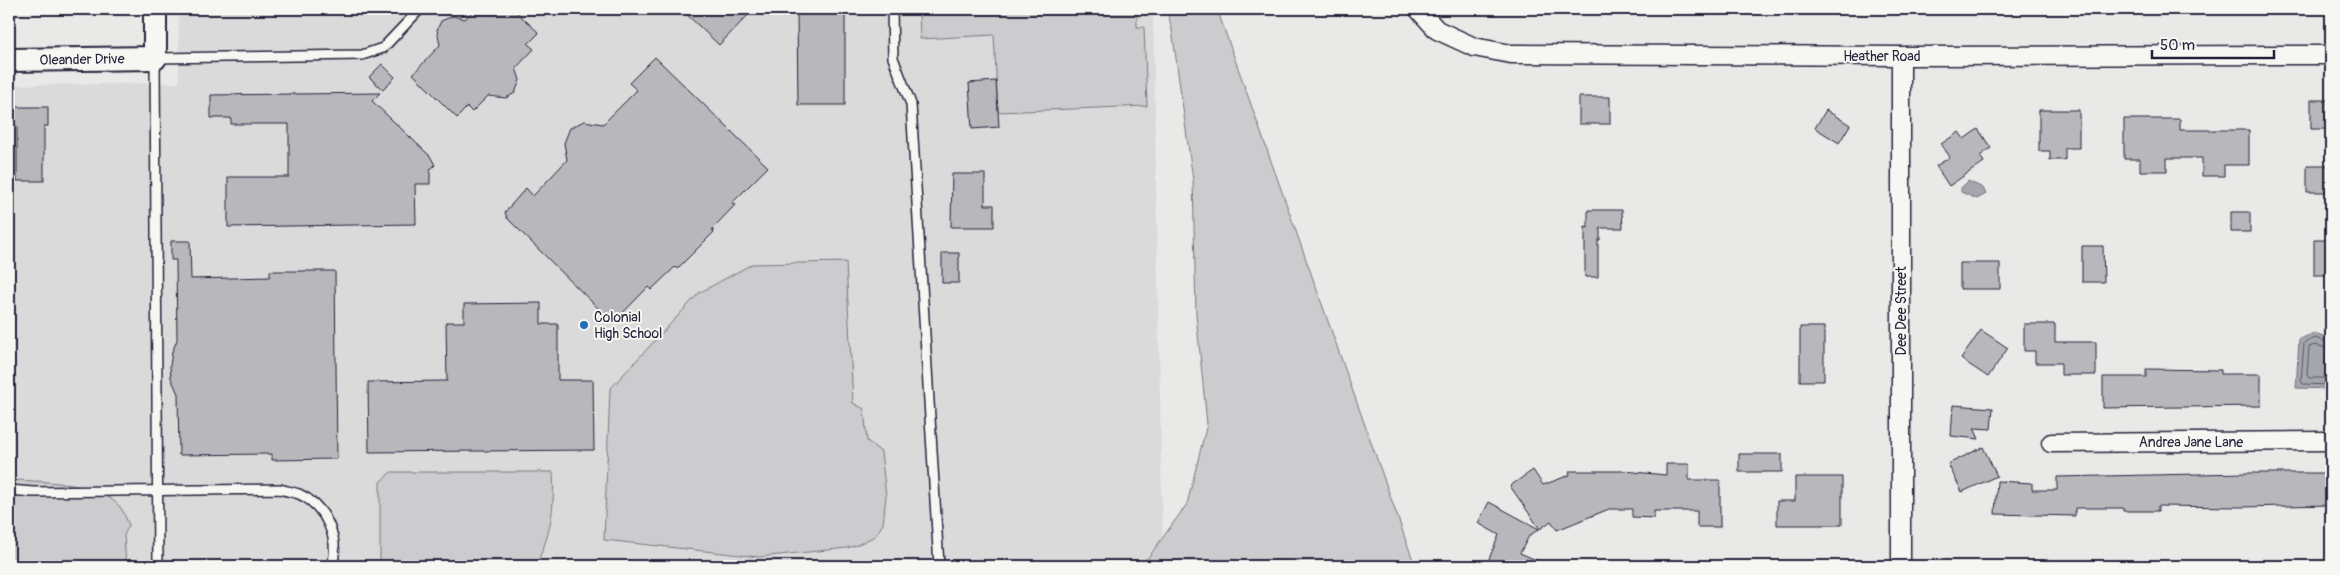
<svg xmlns="http://www.w3.org/2000/svg" width="2340" height="575" font-family="Pangolin,sans-serif">
	<rect width="100%" height="100%" fill="#e9e9e7"/>
	<filter id="ink" filterUnits="userSpaceOnUse"><feTurbulence type="fractalNoise" baseFrequency=".02" numOctaves="2"/><feDisplacementMap in="SourceGraphic" scale="10" xChannelSelector="R" yChannelSelector="G"/><feConvolveMatrix kernelMatrix="1 2 1 2 8 2 1 2 1" color-interpolation-filters="sRGB"/></filter>
	<g filter="url(#ink)">
		<path fill="#dadada" d="M179,9h974l10,557h-1154v-481l170,-2z"/>
		<path fill="#ccccce" stroke="#777784" d="M919,9h218v18h7l3,79 -149,6 -4,-77 -74,4z
			M1167,9h50l198,557h-277l10,-8 39,-54 20,-80 -11,-110 -3,-134 -21,-150z
			M846,262l7,141 11,6 3,32 14,11 5,44 -3,28 -8,12 -18,9 -10,3 -88,9 -155,-17 6,-151 89,-96 53,-29z
			M391,472h162c2,33 -2,65 -18,94h-155v-84z
			M16,480c30,2 83,2 104,27 4,5 6,12 9,18l-5,10 2,31h-117v-85z"/>
		<path fill="#a5a5ac" stroke="#71717f" d="M1968,181l15,7 3,6 -9,5 -16,-7v-4z
			M2315,333l16,6v50l-35,-1 3,-49z"/>
		<g fill="none" stroke-linecap="round" stroke-linejoin="round">
			<path stroke="#565668" stroke-width="1" d="M2331,343l-16,-5 -11,5 -3,38 2,3 28,1
				M2331,349l-16,-4 -6,2 -2,28 2,3h22"/>
		</g>
		<path fill="#b8b8bc" stroke="#22223b" d="M475,9h38l26,24 -11,11 6,5 -18,19 4,12 -5,13 -9,5 -18,-2 -16,16 -5,-5 -10,11 -44,-44 27,-29 -3,-15 4,-9 12,-5 12,3z
			M681,9h73l-35,36z
			M797,9h48v96h-47z
			M655,57l113,110 -36,36 3,2 -23,24 2,3 -37,37 -2,-2 -24,23 -3,-3 -35,36 -106,-105 -2,-6 21,-24 7,8 34,-36 -3,-17 6,-15 14,-7 19,3 34,-34 -8,-7z
			M382,64l13,13 -12,13 -14,-13z
			M996,81l3,46 -27,2 -3,-46z
			M380,93l-8,8 58,55 5,9 -5,5v14h-15l1,40 -188,3v-50h61v-53h-58v-6h-20v-23z
			M1579,97h31v27h-31z
			M2311,100h20v29h-20z
			M9,107h39v19h-4v55h-27v-55h-8z
			M1826,110l24,15 -11,18 -24,-15z
			M2039,110h40v38h-14v12h-15v-9h-11z
			M2124,119h56v11h69v35h-25v11h-22v-18h-35v13h-27v-12h-16z
			M1978,129l13,19 -11,8 4,6 -35,24 -13,-20 14,-9 -9,-13 18,-12 5,7z
			M2307,165h24v27h-24z
			M952,174h33v31h9v22h-43z
			M1588,210h34l1,18h-23v12h-2v37h-13v-50l3,1z
			M2231,212h19v20h-19z
			M2314,240h17v35h-17z
			M171,241h19l1,38 79,-2v-6h65l2,188 -65,1v-6l-93,1 -1,-61 -7,-16 -1,-12 2,-14 5,-12 -1,-80h-5z
			M2082,246h21l1,36h-22z
			M942,253h17v30h-17z
			M1960,263h40v26h-40z
			M541,303v21h17v56h35l1,70 -225,2 -1,-70 79,-1 -1,-59h18v-18z
			M2024,324h31v18h41v33h-35v-12h-26v-12h-11z
			M1800,327h24v54h-24z
			M1981,330l27,18 -20,29 -27,-18z
			M2146,369l75,1v4h40v32l-158,2v-31h43z
			M1953,405l40,3 -2,21 -17,-1 5,11 -28,-3z
			M1983,447l14,29 -35,16 -14,-28z
			M1739,454h43v18h-43z
			M1666,464h23v16h31v47h-23v-16h-43v7l-22,-1v-8h-23l-52,21 -6,-9 -11,8 -30,-43 23,-16 10,15 27,-10 -1,-4h55l42,4z
			M2246,473h85v32l-90,2 -83,-1v5h-35v-3h-48v8l-80,-2 2,-33 35,2v7h25v-13z
			M1795,477h47v48h-65v-24h18z
			M1489,502l50,27 -10,7 -9,17 30,13h-64l13,-31 -21,-12z"/>
		<g fill="none" stroke-linecap="round" stroke-linejoin="round">
			<defs>
				<path id="service" d="M892,9l1,49 18,46 28,462
					M9,490l24,2 247,-3c6,2 13,3 19,5 27,12 41,45 33,72
					M158,566l-3,-508 207,-3 21,-7 37,-39"/>
				<path id="minor" d="M1418,9l19,21 37,17 37,7 390,2 430,-1
					M1901,56v510
					M2051,443l280,-2"/>
				<path id="tertiary" d="M9,60l146,-2v-49"/>
			</defs>
			<use href="#service" stroke="#22223b" stroke-width="12"/>
			<use href="#minor" stroke="#22223b" stroke-width="21"/>
			<use href="#tertiary" stroke="#22223b" stroke-width="26"/>
			<use href="#service" stroke="#f6f6f2" stroke-width="9"/>
			<use href="#minor" stroke="#f6f6f2" stroke-width="18"/>
			<use href="#tertiary" stroke="#f6f6f2" stroke-width="22"/>
		</g>
	</g>
	<circle fill="#1f6fb2" stroke="#f6f6f2" stroke-width="2" cx="584" cy="325" r="5"/>
	<g text-anchor="middle" stroke-width="4" stroke-linejoin="round" paint-order="stroke">
		<g font-size="14" fill="#22223b" stroke="#f6f6f2">
			<text x="1882" y="61">Heather Road</text>
			<text transform="translate(82 59) rotate(-1)" y="5">Oleander Drive</text>
			<text transform="translate(1901 311) rotate(-90)" y="5">Dee Dee Street</text>
			<text x="2191" y="447">Andrea Jane Lane</text>
		</g>
		<g font-size="14" fill="#22223b" stroke="#f6f6f2" text-anchor="start">
			<text x="594" y="322">Colonial<tspan x="594" dy="16">High School</tspan></text>
		</g>
	</g>
	<rect width="2340" height="575" fill="none" stroke="#f6f6f2" stroke-width="30"/>
	<rect x="15" y="15" width="2310" height="545" fill="none" stroke="#22223b" stroke-width="2" filter="url(#ink)"/>
	<path d="M2152 50v8h122v-8" fill="none" stroke="#22223b" stroke-width="2.5"/>
	<text x="2160" y="50" font-size="15" fill="#22223b" stroke="#f6f6f2" stroke-width="4" paint-order="stroke">50 m</text>
</svg>
